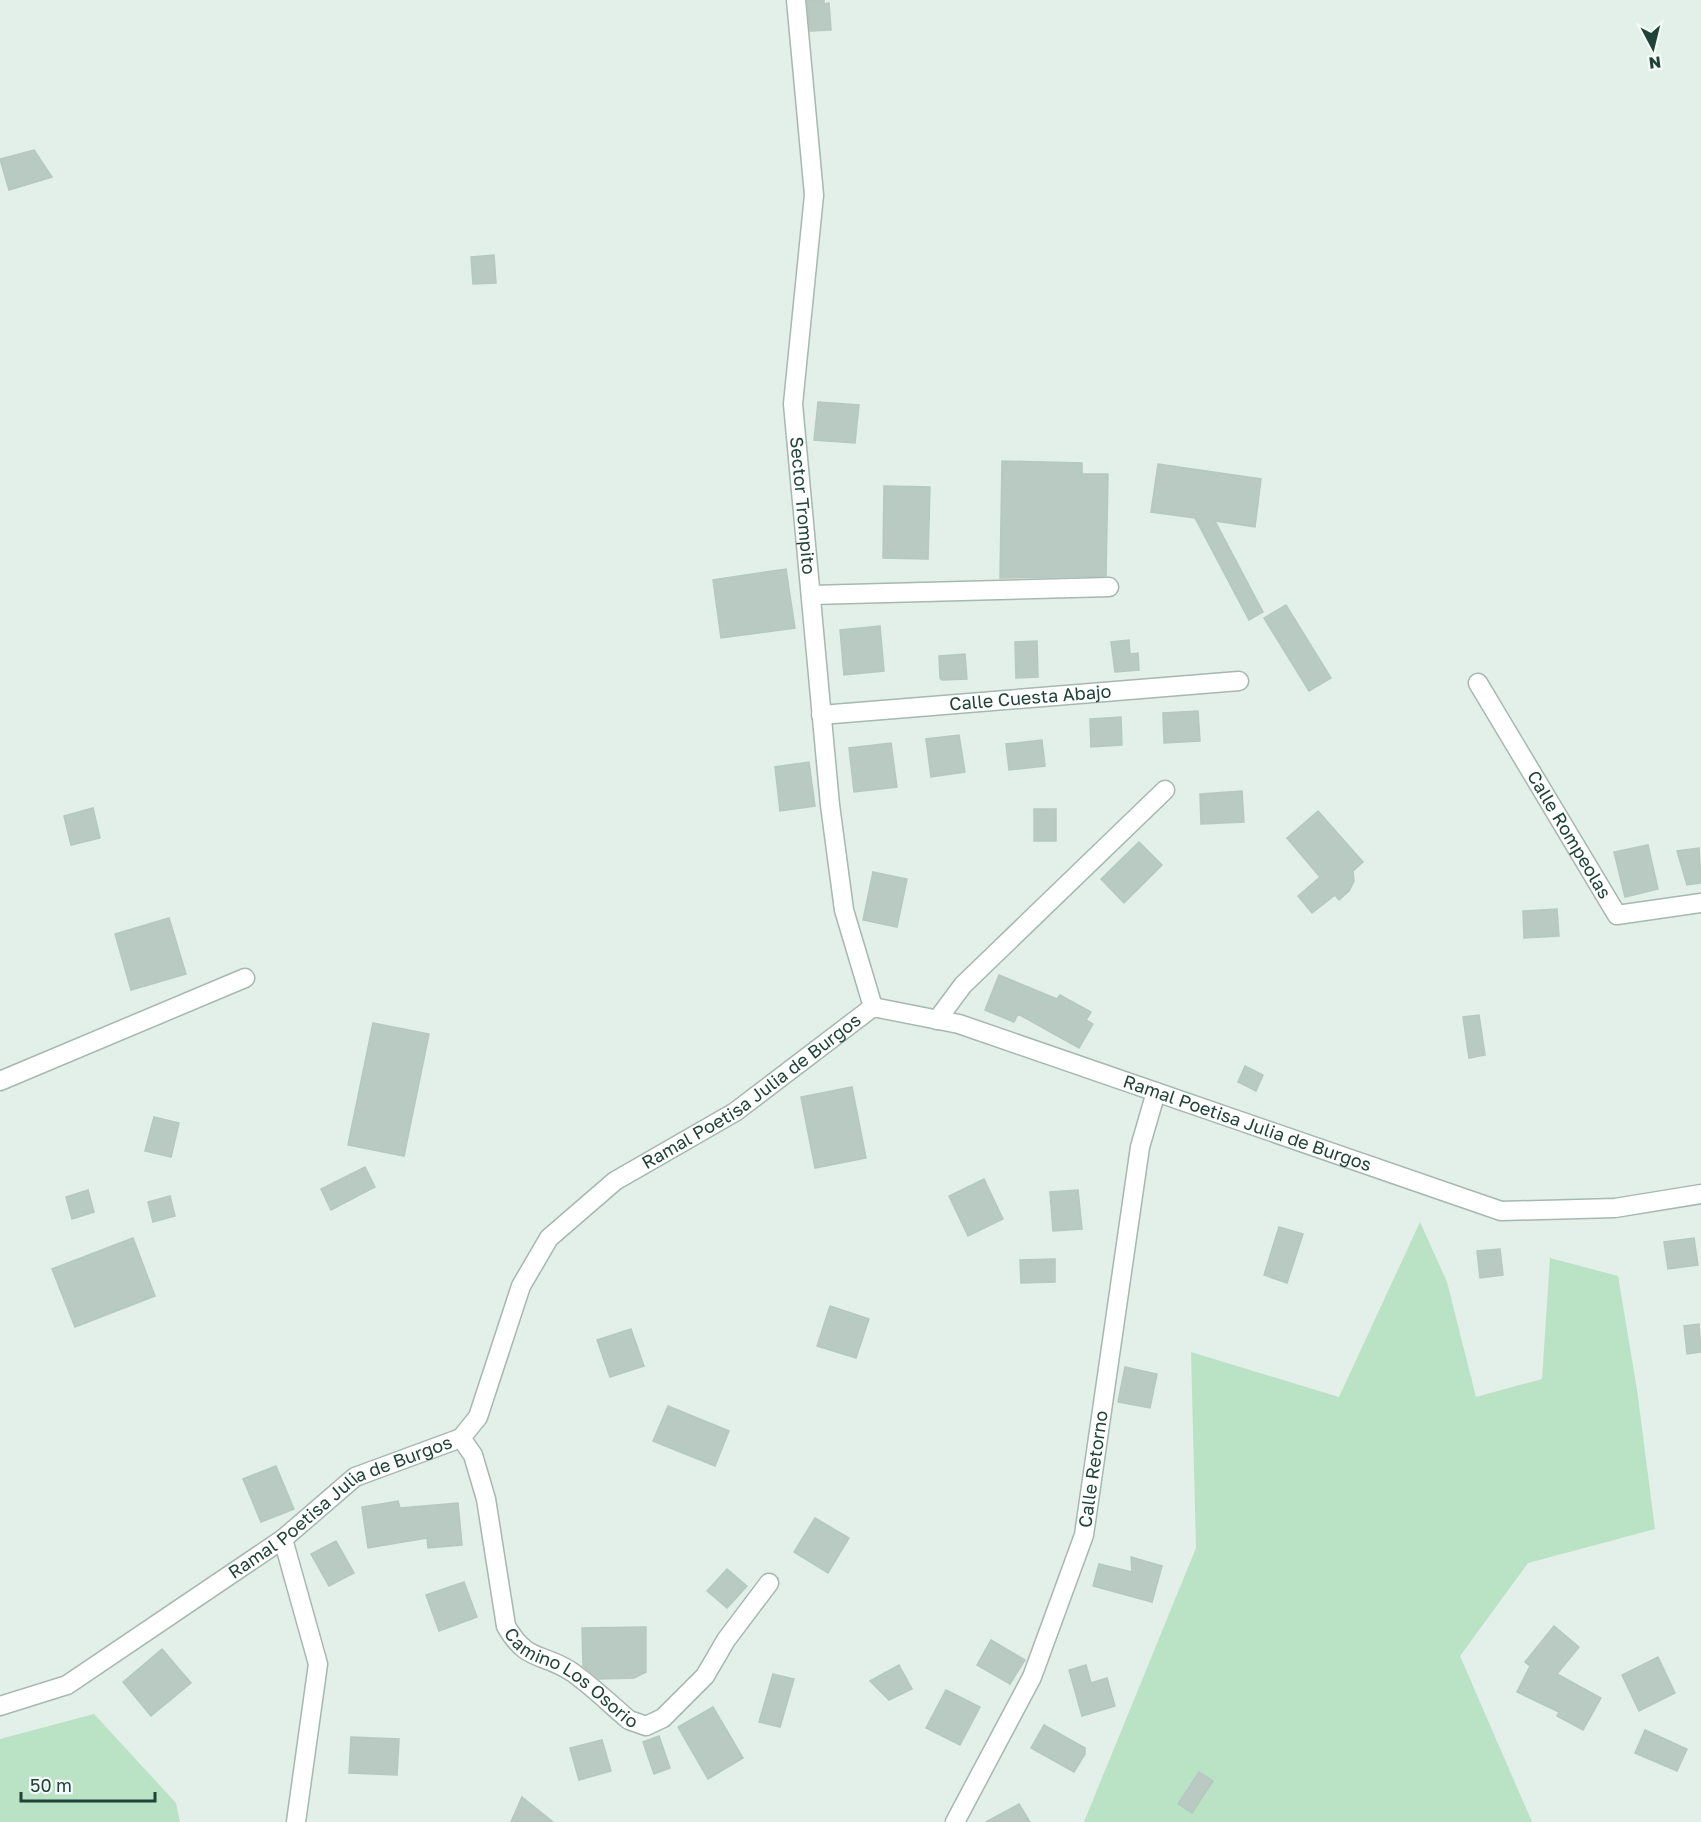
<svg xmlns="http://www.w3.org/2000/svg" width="1701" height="1822" font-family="'Golos Text',sans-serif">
	<rect width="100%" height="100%" fill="#e3efe9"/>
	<path fill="#bae2c4" d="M1420,1222l27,60 29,115 66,-18 8,-121 68,18 19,114 18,139 -127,34 -68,93 72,166h-448l112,-274 -5,-196 148,45z
		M94,1714l82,89 4,19h-180v-83z"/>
	<path fill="#b8cac2" stroke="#b5c9c0" stroke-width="1.5" d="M807,0h17v4l5,-1 2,27 -21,1z
		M34,150l18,27 -43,13 -9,-31z
		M494,255l2,28 -23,1 -2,-27z
		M818,402l41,3 -4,38 -41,-3z
		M1002,461l80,2v11h26l-2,102 -106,2z
		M1158,464l103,15 -6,48 -40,-6 48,91 -14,8 -54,-102 -44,-6z
		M884,486l46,1 -2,72 -45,-1z
		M786,569l9,59 -74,10 -8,-58z
		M1286,605l45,73 -22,13 -45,-73z
		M880,626l4,45 -40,4 -4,-45z
		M1129,640l1,14 8,-1 1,17 -24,2 -4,-30z
		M1037,641l1,36 -22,1 -1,-36z
		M965,654l2,25 -25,1 -2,-2 -1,-22z
		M1198,711l2,30 -36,2 -1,-30z
		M1121,717l1,28 -31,2 -1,-28z
		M959,735l6,37 -34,5 -5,-38z
		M1042,740l3,26 -36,4 -3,-26z
		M891,743l6,44 -43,5 -5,-44z
		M809,762l6,44 -35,5 -5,-44z
		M1242,791l2,31 -43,2 -1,-30z
		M93,808l7,30 -29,7 -7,-29z
		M1034,809h22v32h-22z
		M1318,811l45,51 -10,9 1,10 -5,10 -10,9 -4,-5 -23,18 -14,-17 22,-19 -33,-39z
		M1139,842l23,23 -38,38 -23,-24z
		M1648,845l10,44 -33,8 -11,-45z
		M1699,848l2,35 -14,2 -10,-34z
		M873,872l34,7 -10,48 -34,-7z
		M1557,909l2,27 -35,2 -1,-27z
		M169,918l17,56 -55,16 -16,-56z
		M999,975l58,24 3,-4 31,17 -5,8 7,4 -14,24 -61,-34 -4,8 -29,-12z
		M1479,1015l6,40 -16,3 -6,-41z
		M373,1023l56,11 -25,122 -56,-11z
		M1245,1066l18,9 -7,16 -18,-9z
		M852,1087l14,71 -51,10 -14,-71z
		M154,1117l25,6 -8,34 -26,-6z
		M365,1167l10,20 -44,23 -10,-21z
		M984,1179l19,40 -35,17 -19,-40z
		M88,1190l6,22 -22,7 -6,-22z
		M1078,1190l4,39 -29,2 -3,-39z
		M170,1196l5,20 -22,6 -5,-20z
		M1279,1227l24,7 -16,49 -23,-8z
		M133,1238l22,58 -80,31 -23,-58z
		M1694,1238l4,27 -30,4 -4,-27z
		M1500,1249l3,26 -23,3 -3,-27z
		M1055,1259v23l-34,1 -1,-23z
		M830,1306l39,13 -13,39 -39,-12z
		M1699,1324l2,28 -14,2 -3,-28z
		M631,1329l13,37 -34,11 -13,-37z
		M1125,1367l32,7 -7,34 -32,-6z
		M668,1406l61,25 -14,35 -62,-25z
		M276,1466l18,43 -33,13 -18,-43z
		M398,1501l2,7 58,-5 4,42 -34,3 -1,-10 -59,10 -6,-41z
		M815,1518l34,20 -21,35 -34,-21z
		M336,1541l18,32 -25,13 -18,-32z
		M1131,1557l31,9 -10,36 -59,-16 6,-22 33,8z
		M727,1569l20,17 -20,22 -20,-17z
		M464,1582l13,35 -38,14 -13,-36z
		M1554,1626l25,21 -22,27 44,24 -18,32 -26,-14 2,-4 -42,-20 13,-26 -5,-4z
		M646,1627v45l-12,6 -35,1 -16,-13 -1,-38z
		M991,1640l34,20 -15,24 -33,-19z
		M162,1649l29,34 -40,33 -28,-34z
		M1658,1657l17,36 -36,18 -17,-36z
		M899,1665l13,24 -23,11 -19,-19z
		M1086,1665l5,18 16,-5 8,28 -33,10 -13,-46z
		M773,1674l21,5 -14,48 -21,-5z
		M946,1690l34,17 -20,38 -34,-17z
		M713,1707l30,51 -35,21 -30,-52z
		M1044,1725l41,23v6l-11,18 -43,-24z
		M1645,1730l42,19 -10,22 -42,-18z
		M659,1736l11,32 -16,6 -11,-32z
		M351,1737l48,2 -2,36 -48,-2z
		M602,1740l9,31 -32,9 -9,-32z
		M1199,1772l14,9 -21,32 -14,-9z
		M522,1797l31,25h-42z
		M1019,1804l11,18h-44z"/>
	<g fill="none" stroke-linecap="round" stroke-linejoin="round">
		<defs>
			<g id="minor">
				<path id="s1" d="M796,0l18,195 -21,209 37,401 14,105 29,97"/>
				<path d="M811,595l298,-8"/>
				<path id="s2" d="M1478,683l139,232 84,-12"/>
				<path id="s3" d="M821,715l418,-34"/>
				<path d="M937,1020l26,-35 202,-195"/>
				<path d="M0,1081l245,-103"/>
				<path id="s4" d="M461,1438l12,17 13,44 20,127c21,37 36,26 66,46 20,14 38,32 57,48l17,6 17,-8 42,-42 21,-36 43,-57"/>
				<path d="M283,1539l35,125 -22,158"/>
				<path id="s5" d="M955,1822l77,-145 52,-142 56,-388 16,-55"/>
			</g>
			<g id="tertiary">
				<path id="s6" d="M0,1706l67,-21 216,-146 72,-62 106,-39 17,-21 43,-131 28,-48 66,-57 120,-69 138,-105 86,17 542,187 114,-3 86,-14"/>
			</g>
		</defs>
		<use href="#minor" stroke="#a5b8b1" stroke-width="21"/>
		<use href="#tertiary" stroke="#a5b8b1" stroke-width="21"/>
		<use href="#minor" stroke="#fff" stroke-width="18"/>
		<use href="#tertiary" stroke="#fff" stroke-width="18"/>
	</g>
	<g text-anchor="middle" stroke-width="5" stroke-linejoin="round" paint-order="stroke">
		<g font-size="18" fill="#204339" stroke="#f4faf7">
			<text dy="6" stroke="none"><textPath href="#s1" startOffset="508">Sector Trompito</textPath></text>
			<text dy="6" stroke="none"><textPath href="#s3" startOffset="210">Calle Cuesta Abajo</textPath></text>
			<text dy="6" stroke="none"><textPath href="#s2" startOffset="177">Calle Rompeolas</textPath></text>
			<text dy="6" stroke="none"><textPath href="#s6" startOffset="1010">Ramal Poetisa Julia de Burgos</textPath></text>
			<text dy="6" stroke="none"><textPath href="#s6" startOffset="1551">Ramal Poetisa Julia de Burgos</textPath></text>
			<text dy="6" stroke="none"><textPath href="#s5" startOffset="382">Calle Retorno</textPath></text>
			<text dy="6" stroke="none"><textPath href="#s6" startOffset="398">Ramal Poetisa Julia de Burgos</textPath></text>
			<text dy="6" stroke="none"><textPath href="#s4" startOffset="280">Camino Los Osorio</textPath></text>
		</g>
	</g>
	<g transform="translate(1653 48) rotate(173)" stroke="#f4faf7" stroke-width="4.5" paint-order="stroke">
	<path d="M0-4.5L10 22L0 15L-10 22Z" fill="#204339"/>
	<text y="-9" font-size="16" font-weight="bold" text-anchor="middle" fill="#204339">N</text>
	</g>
	<path d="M21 1792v9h134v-9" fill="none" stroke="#204339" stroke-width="3"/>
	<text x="30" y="1792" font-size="18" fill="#204339" stroke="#f4faf7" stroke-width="4.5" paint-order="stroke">50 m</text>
</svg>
